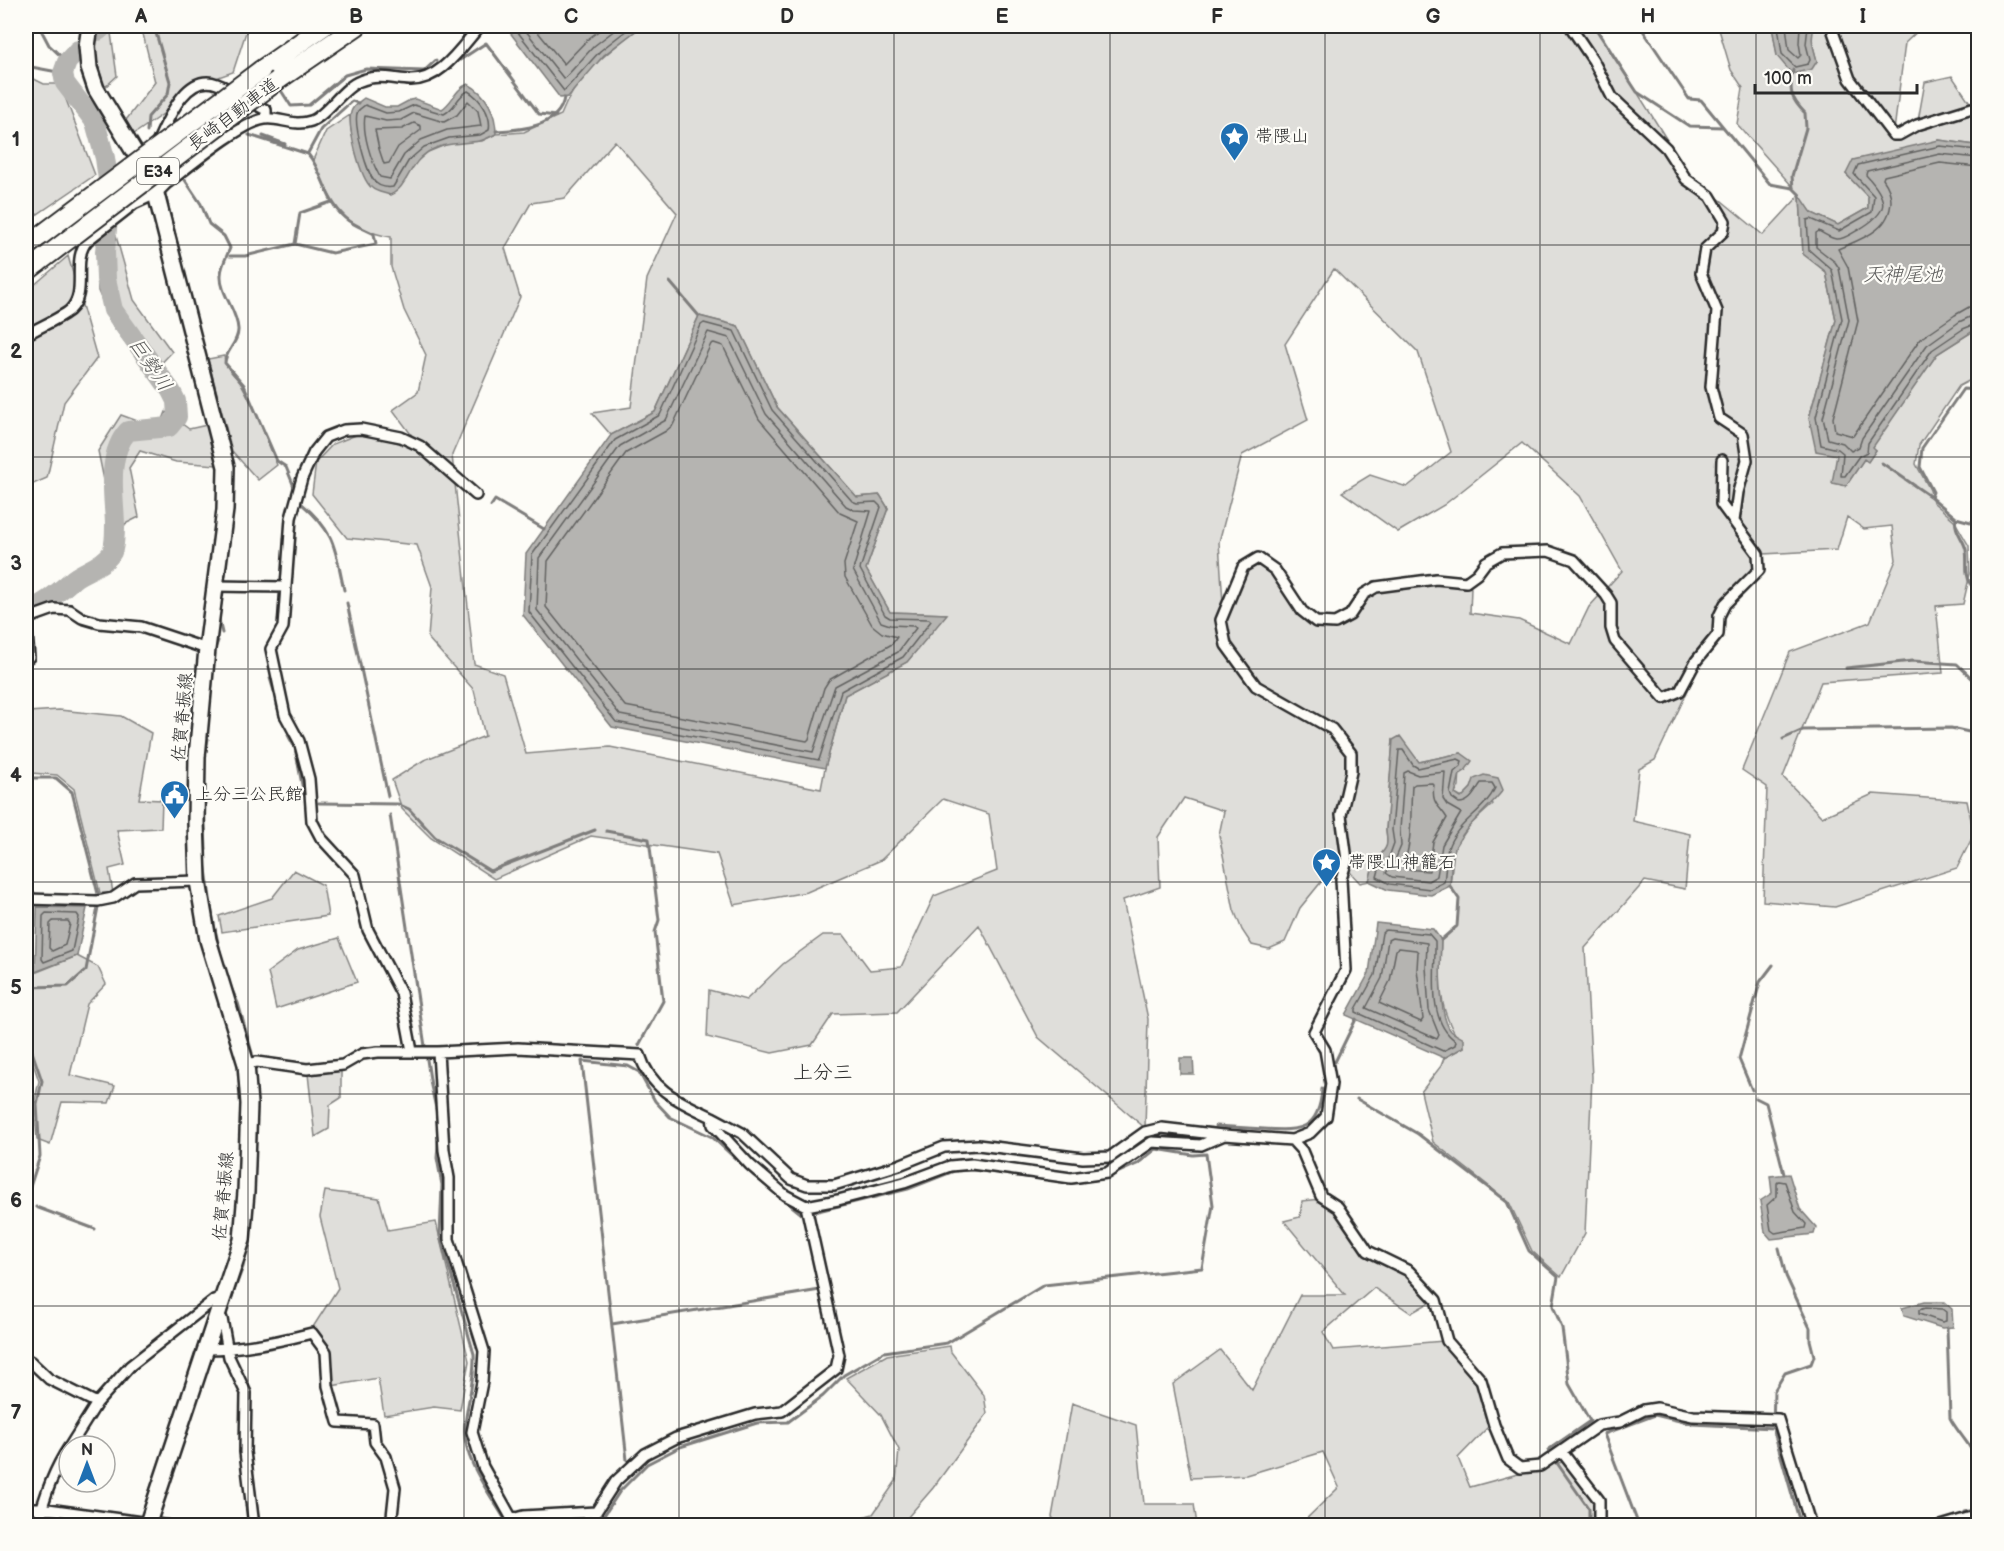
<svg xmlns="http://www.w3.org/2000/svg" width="2004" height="1551" font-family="'Balsamiq Sans','Klee One',sans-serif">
	<rect width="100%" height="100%" fill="#fdfcf7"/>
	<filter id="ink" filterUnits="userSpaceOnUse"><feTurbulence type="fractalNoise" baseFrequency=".0167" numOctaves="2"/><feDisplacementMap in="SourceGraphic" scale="12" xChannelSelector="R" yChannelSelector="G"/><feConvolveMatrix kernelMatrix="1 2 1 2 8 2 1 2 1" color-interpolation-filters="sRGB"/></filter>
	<g filter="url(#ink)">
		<path fill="#dfdeda" stroke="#858482" stroke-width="1.5" fill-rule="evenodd" d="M99,26h149l-15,46 -48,17 -22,25 -29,20 -8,-14 29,-38 -12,-48 -18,-5 -14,4 6,43 -13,12 -9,-36 2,-24z
			M642,26h954l94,151 32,24 41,34 37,-40 -63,-71 6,-36 -12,-18 -13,-44h54l5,30 40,5 -5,-18 1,-15 11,-2h99l-18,17 -11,88 24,-10 7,-39 27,-6 19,28 7,-1v40l-2,2 -37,-5 -93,34 22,23v11l-30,17 -26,-12 -12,-16 3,56 23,19 10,48 -27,98 28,36 9,32 18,-27 4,2 8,-11 -4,-3 65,-93 41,-26v48l-19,10 -40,59 -3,19 14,26 3,12 21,18 15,26 1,28 -7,30 -27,2 7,67 -122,9 -38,95 39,40 51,-23 94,7 7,33 -17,34 -122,39 -72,-6 4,-114 -25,-17 48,-118 80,-30 26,-62 -4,-34 -28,3 -17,-12 -10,33 -74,4v16l-40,46 -68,144 -16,9 -6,52 57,13 -5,55 -40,-8 -60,67 7,129 -7,156 -24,44 -29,-26 -23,-49 -76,-60 -12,-50 20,-26 3,-8 20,-11c-27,-34 -25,-66 -23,-107l16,-14 2,-27 -9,-13 4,-37 15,-23 24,-22 -22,-16 -9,10 -7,-4 4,-8 2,-33 -42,9 -26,-22 -7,90c3,21 0,17 -11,32 -3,5 -4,13 -6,19l-9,2 -21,-23 -39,48 -15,34 -16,7 -17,-4 -10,-15 -8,-20 -15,-75 5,-24 -40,-13 -26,39 2,50 -37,13 25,119 -3,109 -107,-91 -59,-112 -82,87 -64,2 -21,31 -40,8 -65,-16 2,-47 37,10 37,-36 40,-29h21l26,35 31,-3 33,-71 63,-25 -8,-57 -46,-15 -62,61 -74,32 -73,13 -17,-51 -126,-18 -97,43 -63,-41 -29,-29 -10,-29 32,-20 61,-24 -11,-46 -46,-52 4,-51 -15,-42 -70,-7 -35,-44 4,-32 17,-18 28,-11 42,11 13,-3 -23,-31 25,-18 8,-37 -22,-45 -13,-43v-30c-50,-8 -59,-35 -78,-77l13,-29 24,-16 1,15 6,26 49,23 8,-15 14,-12 22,-9 32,-2 14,-7 28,-2 37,-17c15,-40 48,-64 81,-89zM615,141l62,72 -30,66 -16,128 -39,6 19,22 44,-23 44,-96 39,10 39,81 80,90 23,-2 8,13 -22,61 24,43 56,2 -39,48 -62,33 -20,73 -4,21 -211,-42 -84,7 -23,-80 -29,-10 -22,-209 68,-158 -15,-49 26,-45 34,-5zM1334,269l84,83 33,100 -44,35 -37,-12 -28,17 56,40 46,-27 78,-62 58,53 42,75 -33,36 -18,37 -52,-24 -49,-7 1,-25 -31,-14 -65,9 -27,29 -15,7 -17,-1 -13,-11 -29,-43 -16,-9 -15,8 -20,40 -4,-61 23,-87 66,-35 -23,-76z
			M26,75l18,9h16l35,91 -69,47z
			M116,236l18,64 38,52 -22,23 -37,-49 -15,-35 -1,-41z
			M68,256l29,102 -33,44 -17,76 -21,9v-195z
			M224,356c0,13 13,20 19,31 14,24 23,52 34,78l-19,15 -26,-29 -24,-92z
			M166,412l23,17 18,-4 10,40 -41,-3 -36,-11 -11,17 10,49 -14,7 -6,23 -13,-11v-46l-8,-39 23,-36 22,8 19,-1z
			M59,710l62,6 30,17 -12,66 23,1 -1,28 -44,2 8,35 -16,4 4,24h-13l-26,-104 -17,-14 -26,-2 -3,-61z
			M294,870l29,15 5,31 -106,16 -3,-16 53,-18z
			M339,938l18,44 -81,27 -8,-37 30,-22z
			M77,956l21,11 8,17 -19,20 -17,71 45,11 -6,17 -47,-1 -12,43 -13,-5 -3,-36 5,-23 -13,-38v-51l6,-18z
			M341,1071v27l-11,7 -1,24 -14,8 -7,-63z
			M325,1191l54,7 9,32 48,-8 33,139 -9,49 -26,-3 -50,8 -6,-37 -47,8 -1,-35 -17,-24 25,-39 -18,-71z
			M1322,1199l14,10 29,42 42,20 27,29 -23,13 -37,-25 -51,44 10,18 111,-9 35,39 11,45 -32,33 12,29 92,-25 33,39 1,24h-305l10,-1 38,-37 -16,-35 -77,23 -55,3 -18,-94 47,-34 32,40 48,-95h45l-61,-74 16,-4 2,-16z
			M950,1346l1,6 33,43 3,19 -54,74 -32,37h-42l3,-8 11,-3 23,-33 3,-31 -18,-35 -35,-37 41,-23z
			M1072,1403l64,22 8,79h50l3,21h-138l-7,-8z"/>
		<path fill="#b5b4b1" stroke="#7e7d7b" stroke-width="1.5" d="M505,26h137l-38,29 -36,42 -8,1z
			M1772,26h43c-6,11 -1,23 2,35l-5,8 -20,5 -15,-18z
			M468,84c19,10 28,29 28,50 -5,2 -11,6 -17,7 -18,3 -38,1 -54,13 -16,11 -18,34 -35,41 -5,-2 -14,-3 -18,-7 -12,-9 -25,-63 -21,-76 2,-7 8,-10 13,-14l21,9h12l13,-7 5,-1 27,10c11,-7 13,-20 26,-25z
			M1939,140l36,5 3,-2v185l-41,26 -64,93 3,3 -8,12 -4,-3 -18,27 -14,-3 5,-28 -21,-4 -7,-33 27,-98 -10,-48 -23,-18 -3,-59 12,18 26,12 30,-17v-11l-22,-23 7,-14z
			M699,316l39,10 39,81 80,90 23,-2 8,13 -22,61 24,43 57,2 -40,48 -62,33 -20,73 -213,-41 -89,-112 3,-61 85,-119 44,-23z
			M1400,736l19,26 42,-9 11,8 -7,10 -5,3 -5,20 6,4 10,-10 3,-9 10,-4 14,3 5,12c-15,20 -38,35 -48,58 -5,11 -4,26 -5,38l-19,9 -43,-5 -19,-9c2,-6 3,-14 6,-19 10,-15 14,-11 11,-32l7,-90z
			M37,907l50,1 -10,48 -42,16z
			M1376,923l57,6 8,11c-1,20 -3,75 10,91 3,3 10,6 13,8v8l-20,11 -98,-43 23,-42z
			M1180,1058h13l1,16h-14z
			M1789,1174l11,35 16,18 -2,7 -43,5 -6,-7 -5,-31 12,-8 -2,-17z
			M1924,1302h20l8,7 1,18 -11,1 -38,-12 -2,-8z"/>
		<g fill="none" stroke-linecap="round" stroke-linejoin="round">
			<path stroke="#626261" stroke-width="1.5" d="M513,26l51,65 36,-40 32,-25
				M522,26l42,53 30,-33 26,-20
				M533,26l31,38 24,-25 17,-13
				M1778,26l4,28 13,13 13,-3 2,-4 -4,-16 2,-18
				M1786,26l3,24 9,8 3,-3 -2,-12 1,-17
				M468,91c12,7 24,24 21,39l-9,5 -31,3 -25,9 -15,13 -16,27c-5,1 -13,0 -17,-4 -9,-7 -24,-62 -18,-72 2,-3 5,-4 7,-6l21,8 13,-1 15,-7 30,9c12,-6 13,-18 24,-23z
				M468,101l10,10 3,15 -34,4 -26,10 -17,15 -14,24 -10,-2c-9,-16 -18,-44 -15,-61l21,5 15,-1 13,-7 30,9 13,-7z
				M414,123l7,3v4l-23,17 -9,16 -5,1 -5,-15 -4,-19 27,-1z
				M1978,150l-38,-4 -82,19 -4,9 20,22 -2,16 -33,19 -28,-12 -4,1 2,30 23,20 10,49 -26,98 5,28 17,4 5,4 -2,23h4l14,-20 8,-4 1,-9 64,-93 31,-21 15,-6
				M1978,158l-38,-4 -73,17 -1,4c24,26 23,37 -8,55 -6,3 -14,10 -22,9 -6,-1 -12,-5 -17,-8l-3,2v14l19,15 4,6 10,52 -26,98 5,21 15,4 8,8 8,-4 3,-9 65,-93 32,-23 13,-6 6,-1
				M1978,167l-38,-4 -56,13 -1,3c5,7 8,13 8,22 -1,30 -30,38 -53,48l10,18 10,54 -25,97 2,13 18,5 67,-97 35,-24 14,-8 9,-1
				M704,323l30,8 38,79 80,91 5,2 19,-1 5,5 -21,62 25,46 5,3 39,1 2,2 -28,36 -62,34 -22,69 -203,-38 -87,-110 3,-57 83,-115 45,-25 41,-90z
				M708,332l21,6 37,76 80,92 8,4 17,1 -18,59 28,52 9,3 23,1 3,2 -18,24 -63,34 -22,66 -193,-37 -83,-105 2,-52 81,-112 46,-26z
				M714,343l9,3 36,73 81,94 18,8 -14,43 1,13 27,48 10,8 15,4 -5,7 -63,36 -5,8 -15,51 -2,2 -182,-35 -79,-99 2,-46 78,-108 40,-22 7,-6 38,-81z
				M1399,750h4l10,15 5,3 40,-9 4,2 -1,5 -7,6 -4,21 2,5 7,5c12,0 16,-12 22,-20h11l3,5c-10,23 -39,35 -47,60 -3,11 -2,23 -4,34l-14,7 -40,-5 -13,-7 3,-11 9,-9 5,-14 -2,-13z
				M1408,771l10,4 27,-3 -2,27 4,6 14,8 -19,32 -5,31 -9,5 -36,-4 -6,-4 9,-13 6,-14 -1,-16 4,-57z
				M1432,783l2,2c-3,19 5,20 13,33l-14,24 -4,29 -24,-2 -2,-3c10,-24 7,-54 9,-80l3,-2z
				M46,913l31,1 2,3 -7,34 -28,11 -2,-3 1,-43z
				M53,921h15l2,3 -5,21 -13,6 -3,-3 1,-24z
				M1385,930l44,4 6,7c1,30 -9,80 21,100l-1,4 -12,6 -87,-39v-3l19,-34 7,-42z
				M1392,938l35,5 -1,24 3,43 10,25 -2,4 -71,-31 16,-30 6,-38z
				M1399,948l17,2 2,2 -1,17 6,50 -2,3 -42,-19 11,-22 6,-31z
				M1779,1181l6,1 10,30 11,12 -1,4 -30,5 -4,-3 -4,-25 10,-9v-13z
				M1925,1308l17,1 4,3v9l-4,1 -23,-8v-4z"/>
			<path stroke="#7e7d7b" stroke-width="3" d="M39,26l10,19 18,17
				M1594,26l43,66 52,34 34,1
				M1640,26l49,73 12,1 69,84 23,4
				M460,60l26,-17 53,71 17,2
				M26,66l37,7
				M1793,70c-4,21 -3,28 12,43l1,15 -14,48 1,12 7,7
				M282,92l9,14 18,-1 36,-30 21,-6 58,2 12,-11
				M496,131c25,-1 63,-4 68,-33
				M147,132l1,-15 20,-23 2,-12 -16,-56
				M263,136l22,8
				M308,153l13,-24 31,-28 6,2
				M185,180l16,24 8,20 15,12 6,12c-3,8 -9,18 -9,27 -1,19 16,35 17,54 1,13 -13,22 -13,34l19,22 33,76 9,6 9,22
				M165,194l31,126
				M295,244l5,-31 31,-11
				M230,256h15l50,-12 37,9 44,-9 -2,-10c-9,-5 -21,-9 -29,-16 -20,-17 -21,-45 -37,-64l-59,-19
				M670,282l29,34
				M215,396l16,63
				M1882,463l49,34 25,21 22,6
				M1931,497l2,-5 -13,-25 2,-19 41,-59 15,1
				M302,504c34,29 33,45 42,86
				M232,506l1,-13
				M491,506l4,-6 49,29
				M1956,518c-3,12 8,21 10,32 2,13 -2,23 5,35h7
				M224,579l2,-21
				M222,593l-3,27 3,13
				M347,603l41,193
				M214,651l4,-10
				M1846,668l67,-7 44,3 21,20
				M270,678l4,13
				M277,705l4,14
				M288,735l7,13 9,47
				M1783,739l20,-9 148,-2 27,6
				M204,761l4,-22
				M26,778h30l16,14 26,102
				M204,801l2,49
				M319,803l79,1 11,5 26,28 55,34 105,-41
				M390,815l41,271 6,27
				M606,831l43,8 10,81 -4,12 8,69 -24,44
				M205,862l8,58 10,45
				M1441,940l16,-14 2,-27 -9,-13
				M228,981l10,22 14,50
				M26,1001l4,-14 38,-1 18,-16 12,-63
				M26,1034l16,47 -5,23 3,52 -14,43
				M1335,1062l21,-43
				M254,1068l3,36 -2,62
				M1752,1090l-13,-31 21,-77 13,-17
				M1756,1098l10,5 18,71
				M1357,1099l61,35 89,68 22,49 29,26 -5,29 9,22 7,56 21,37 -42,29 4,5
				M1216,1126c16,1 32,2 48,3 36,2 55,2 58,-40
				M439,1131l-2,27 5,27 -2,51 34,118c1,24 -6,46 -9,70 -4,33 23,67 39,94l1,8
				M254,1187v-10
				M36,1207l59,22
				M1779,1248l7,28 24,52v12l4,16 -3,8 -26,9 -11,18 -1,37 28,98
				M612,1324l208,-34
				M1947,1328l3,90c9,17 23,28 28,46
				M228,1330l-2,-18 17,-45 7,-31 2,-31
				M249,1392l1,60 9,74
				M627,1460l-45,-399 46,5 11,6 16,29 15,16 42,20 41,38 50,40 28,122
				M1557,1463l32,46v17
				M1964,1512l14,-3
				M1968,1524v2
				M529,1526l67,-5 7,-4 17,-26 27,-27 33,-17 77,-24 31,-1 35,-26 21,-21 40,-23 63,-9 97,-58 158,-17 11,-63 -7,-51 -13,1 -37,-6 -19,15 -31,14 -32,5 -101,-13 -19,1 -46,18 -94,23
				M1639,1526l-35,-92 51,-19 37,9 81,4"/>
			<path stroke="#b5b4b1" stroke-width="20" d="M98,31l6,-5
				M26,611c19,-6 33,-20 49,-33 11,-8 30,-13 37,-26 3,-7 3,-20 3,-28 -1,-29 -9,-69 13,-93l41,-4 8,-10 -1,-16 -5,-10 -58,-81 -7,-31 -1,-27 5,-58 -5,-36 -10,-36 -30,-39 -2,-10 4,-11 11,-12"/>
			<defs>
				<path id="minor" d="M1570,26l23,34 19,37 54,51 20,31 24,17 15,25 -2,11 -18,17 -4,24 16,38 -6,76 8,31 24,16 4,26 -9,32 -4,29
					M1831,26l19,53 43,56h6l18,-10 55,-17 6,1
					M157,143c10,-21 28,-71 60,-59 17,6 33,18 49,26v9
					M26,335c11,-7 35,-17 44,-25 19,-18 0,-51 18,-70l46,-36 22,-10 10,-10c20,-15 77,-63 99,-65 15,-2 28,8 46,2 15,-5 32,-34 49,-40 17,-7 33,-2 50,-1 31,1 52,-34 70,-54
					M215,586l70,1
					M26,619l28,-10 16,1 12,8 17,5 42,4 66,22
					M26,620l3,37 -3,2
					M26,899l72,2 15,-3 22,-15 63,-2
					M412,1051l-11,-58 -33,-63 -13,-55 -34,-37 -9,-17 -3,-42 -10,-38 -14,-26 -14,-66 12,-22 8,-109 11,-40 12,-26 12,-15 18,-7 17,-1 40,8 19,9 56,49
					M438,1052l6,98 5,28v61l35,112 -2,31 -10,50 11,35 29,52v7
					M246,1064l11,-2 50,7 36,-4 19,-11 16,-2h60l80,-4 122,7c11,36 41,47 72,62l1,8 37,40 35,30 21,11 32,-6 66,-17 46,-17 22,-2 99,14 36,-5 45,-31 49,3 23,-10 68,5 18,-7 16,-16 5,-33 -6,-34 -11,-18 32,-62 -5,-91 6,-19 -6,-45 10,-43v-19l-19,-24 -76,-43 -30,-41 -5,-25 22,-53 15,-9 17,12 27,41 14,11 19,1 15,-8 14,-21 12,-7 60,-8 30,3 11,-8 9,-12 16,-9 46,-2 26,9 32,35 5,8v25l4,13 49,57 16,-7 16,-30 22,-27 1,-18 6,-12 34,-34 -1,-16 -37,-50 1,-44
					M712,1117l30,16 49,46 16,6h27l65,-20 45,-18 34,-2 105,13 27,-1 35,-25 17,-4 60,7
					M1292,1140l10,11 19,45 17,11 30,44 41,20 27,29 11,41 34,39 13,45 14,34 12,9 20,-2 59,-41 21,-3 24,-12 13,-2 36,8 85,3 33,107
					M217,1313l5,6 7,38 17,36 -1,59 9,74
					M206,1349c36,0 71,-7 106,-16l14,19 2,34 10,36 35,2 2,18 11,15 9,31 -4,38
					M26,1360l4,1 19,18 48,24
					M70,1446l27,-43 33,-37 84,-66 9,-3
					M1562,1452l37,48v26
					M26,1508h15l129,18
					M512,1519l11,-3 73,-4 20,-31 29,-27 31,-16 79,-24 27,-3 54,-42 3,-14 -33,-149
					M37,1526c7,-29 16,-55 32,-79
					M1941,1526l37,-11"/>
				<path id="primary" d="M90,26l-3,20 2,22 7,21 45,74 15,31 70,273 -1,43 -18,139 -10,108 -1,65 2,59 10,59 38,124 3,40 -3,88 -4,48 -95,286"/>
				<path id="motorway" d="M261,70l63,-44
					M278,80l79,-54
					M26,247l14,-11
					M26,272l13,-10"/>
			</defs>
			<use href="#minor" stroke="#2b2b2b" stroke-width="14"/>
			<use href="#primary" stroke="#2b2b2b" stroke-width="20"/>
			<use href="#motorway" stroke="#2b2b2b" stroke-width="22"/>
			<use href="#minor" stroke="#fdfcf7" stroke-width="9"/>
			<use href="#primary" stroke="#fdfcf7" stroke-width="15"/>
			<use href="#motorway" stroke="#fdfcf7" stroke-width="18"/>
			<defs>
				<path id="motorway-bridge" d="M40,236l221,-166
					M39,262l239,-182"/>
			</defs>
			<use href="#motorway-bridge" stroke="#2b2b2b" stroke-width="22" stroke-linecap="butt"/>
			<use href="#motorway-bridge" stroke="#fdfcf7" stroke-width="18"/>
		</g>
	</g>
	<path fill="none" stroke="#2b2b2b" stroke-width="1.5" stroke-opacity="0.55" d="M248,26v1500M464,26v1500M679,26v1500M894,26v1500M1110,26v1500M1325,26v1500M1540,26v1500M1756,26v1500M26,245h1952M26,457h1952M26,669h1952M26,882h1952M26,1094h1952M26,1306h1952"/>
	<defs>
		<symbol id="sight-pin" viewBox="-11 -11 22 30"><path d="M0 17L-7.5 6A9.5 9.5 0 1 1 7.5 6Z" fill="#1f6fb2" stroke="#fdfcf7"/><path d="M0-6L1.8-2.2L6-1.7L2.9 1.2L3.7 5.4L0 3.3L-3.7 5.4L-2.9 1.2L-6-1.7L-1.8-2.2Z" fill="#fff"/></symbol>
		<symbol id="civic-pin" viewBox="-11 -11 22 30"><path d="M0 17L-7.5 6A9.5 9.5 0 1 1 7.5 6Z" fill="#1f6fb2" stroke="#fdfcf7"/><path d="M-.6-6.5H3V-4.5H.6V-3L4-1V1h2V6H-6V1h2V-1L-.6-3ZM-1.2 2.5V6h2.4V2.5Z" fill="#fff"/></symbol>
	</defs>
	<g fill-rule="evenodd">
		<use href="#sight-pin" x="1218" y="120" width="33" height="45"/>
		<use href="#civic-pin" x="158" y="778" width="33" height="45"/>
		<use href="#sight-pin" x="1310" y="846" width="33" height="45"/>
	</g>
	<g text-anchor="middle" stroke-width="4.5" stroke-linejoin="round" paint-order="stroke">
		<rect fill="#fdfcf7" stroke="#6a6a68" stroke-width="1.5" x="137" y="158" width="42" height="26" rx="4.5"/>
		<g font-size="16" font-weight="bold" fill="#2b2b2b">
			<text x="158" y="177">E34</text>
		</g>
		<g font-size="18" fill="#2b2b2b" stroke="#fdfcf7">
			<text transform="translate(233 114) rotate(-37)" y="6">長崎自動車道</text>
			<text transform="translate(182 717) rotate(-85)" y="6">佐賀脊振線</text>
			<text transform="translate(223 1196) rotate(-85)" y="6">佐賀脊振線</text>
		</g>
		<g font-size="18" fill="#2b2b2b" stroke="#fdfcf7" text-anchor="start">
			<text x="1255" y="142">帯隈山</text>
			<text x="195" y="800">上分三公民館</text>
			<text x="1348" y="868">帯隈山神籠石</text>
		</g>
		<g font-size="20" font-style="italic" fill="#5b5b5a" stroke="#fdfcf7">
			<text x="1903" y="281">天神尾池</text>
			<text transform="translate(151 364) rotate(56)" y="7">巨勢川</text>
		</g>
		<g font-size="20" fill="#2b2b2b" stroke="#fdfcf7">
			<text x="823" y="1079">上分三</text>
		</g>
	</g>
	<rect width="2004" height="1551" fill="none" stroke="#fdfcf7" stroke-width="66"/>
	<g transform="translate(87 1464)"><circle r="28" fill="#fdfcf7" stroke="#a9a8a5" stroke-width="1.5"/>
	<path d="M0-4.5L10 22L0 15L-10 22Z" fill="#1f6fb2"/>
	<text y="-9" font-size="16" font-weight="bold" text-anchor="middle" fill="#2b2b2b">N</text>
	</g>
	<path d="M1755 84v9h162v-9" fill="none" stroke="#2b2b2b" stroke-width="3"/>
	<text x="1764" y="84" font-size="18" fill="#2b2b2b" stroke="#fdfcf7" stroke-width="4.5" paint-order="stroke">100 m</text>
	<rect x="33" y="33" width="1938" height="1485" fill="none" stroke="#2b2b2b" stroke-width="2"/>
	<g font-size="20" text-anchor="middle" font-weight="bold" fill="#2b2b2b">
		<text x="141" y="23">A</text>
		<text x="356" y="23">B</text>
		<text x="571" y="23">C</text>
		<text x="787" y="23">D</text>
		<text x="1002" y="23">E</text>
		<text x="1217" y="23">F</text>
		<text x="1433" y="23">G</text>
		<text x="1648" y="23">H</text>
		<text x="1863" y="23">I</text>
		<text x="16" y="146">1</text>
		<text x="16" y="358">2</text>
		<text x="16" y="570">3</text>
		<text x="16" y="782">4</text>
		<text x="16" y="994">5</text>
		<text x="16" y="1207">6</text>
		<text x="16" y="1419">7</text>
	</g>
</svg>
